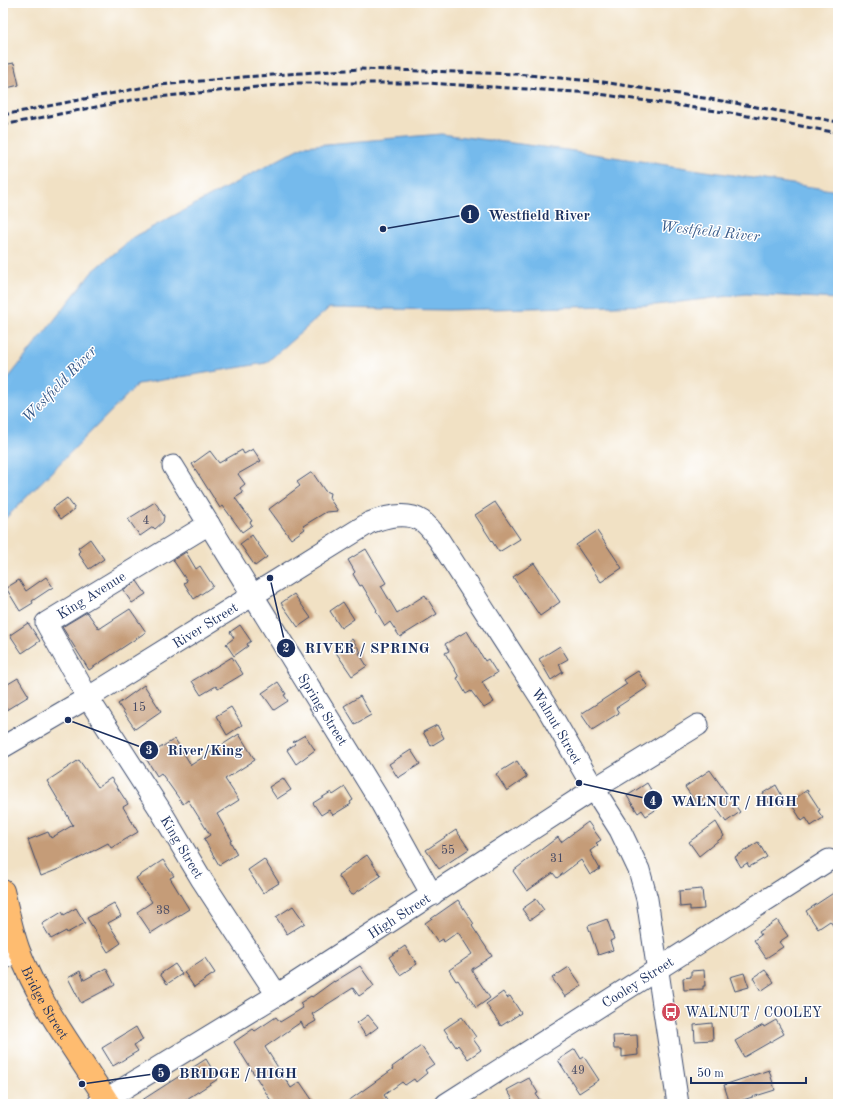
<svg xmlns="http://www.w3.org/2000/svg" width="841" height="1107" font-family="'Old Standard TT',serif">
	<rect width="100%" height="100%" fill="#fff"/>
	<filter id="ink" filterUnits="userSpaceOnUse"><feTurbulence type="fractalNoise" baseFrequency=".025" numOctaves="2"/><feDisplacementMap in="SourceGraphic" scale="8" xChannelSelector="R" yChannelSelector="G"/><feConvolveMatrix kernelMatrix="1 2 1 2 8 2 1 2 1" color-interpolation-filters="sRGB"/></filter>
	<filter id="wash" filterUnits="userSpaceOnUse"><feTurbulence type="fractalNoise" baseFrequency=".012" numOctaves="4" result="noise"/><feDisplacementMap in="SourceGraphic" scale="16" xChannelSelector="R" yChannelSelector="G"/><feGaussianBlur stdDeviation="0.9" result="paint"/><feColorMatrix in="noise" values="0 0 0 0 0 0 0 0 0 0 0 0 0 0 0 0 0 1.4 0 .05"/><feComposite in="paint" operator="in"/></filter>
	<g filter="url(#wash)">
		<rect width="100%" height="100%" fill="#f1e1c4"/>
		<path fill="#75baec" stroke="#4874a5" d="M441,134l126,16 271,41v108l-92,-5 -90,11 -209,5 -118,-2 -63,55 -128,21 -135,137v-136l89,-113 42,-35 170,-91z"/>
		<g id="blocks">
			<path fill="#c59c78" d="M14,63l5,22 -16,4v-24z
				M253,449l8,12 -23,13 7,10 -5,4 3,5 -8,5 17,23 -2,1 2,3 -10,7 -19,-26 -3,2 -28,-44 18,-13 9,12 23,-13 2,4z
				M312,472l13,19 5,2 -1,5 9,13 -12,1 -23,14 2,3 -14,10 -22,-30 31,-23 -3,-4z
				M67,498l8,11 -14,10 -8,-11z
				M155,502l9,14 -1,6 -8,7 -2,-2 -13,9 -12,-17z
				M495,502l25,37 -21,13 -24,-37z
				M597,531l25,37 -21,14 -25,-37z
				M252,535l15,22 -12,9 -15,-22z
				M90,539l14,20 -15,10 -11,-16 2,-2 -2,-3z
				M366,549l20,34 -5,3 16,27 28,-18 12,19 -37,23 -10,-15 -5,4 -9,-15 1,-1 -15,-25 -2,1 -7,-12 2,-2 -7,-12z
				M186,552l10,17 4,-3 13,20 -19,13 -10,-16 3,-2 -14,-21z
				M534,563l26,39 -20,14 -27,-39z
				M46,577l7,10 -21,14 1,2 -13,8 -14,-23 13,-8 7,11z
				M137,581l9,13 -14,9 -9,-13z
				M294,594l17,24 -13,9 -17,-24z
				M343,602l11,17 -13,9 -11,-17z
				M130,609l16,23 -57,38 -27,-43 25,-15 12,17z
				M28,623l12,18 -18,12 -12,-18z
				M240,625l11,16 -4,3 1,2 -14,10 -8,-12 8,-6 -4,-6z
				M467,631l18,30 3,-2 9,14 -15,9 12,20 -10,6 -13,-17 -5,3 -9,-16 2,-1 -14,-24 4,-2 -4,-7z
				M352,639l9,13 -2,1 8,13 -15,10 -17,-25z
				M560,646l8,13 -9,5 4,8 -12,8 -12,-21z
				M232,657l11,17 -25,15 -2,-3 -15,9 -9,-14z
				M638,671l10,16 -32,21 3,5 -27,17 -11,-16 46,-30 -3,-4z
				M18,678l11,18 -26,16v-25z
				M278,682l8,12 -2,1 4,6 -14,9 -12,-17z
				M144,685l17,26 -26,18 -17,-25z
				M360,696l11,19 -16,9 -11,-18z
				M231,707l11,18 -15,10 -11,-19z
				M437,725l7,13 -13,8 -8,-14z
				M239,734l16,26 -30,19 14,21 -22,14 15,26 -2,1 7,13 -18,11 -15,-26 6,-4 -22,-35 -5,4 -22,-31 -4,3 -12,-19 30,-18 16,26z
				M305,735l10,15 -19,14 -9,-14 8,-6 -2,-2z
				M411,750l9,14 -22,14 -9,-14z
				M79,760l19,27 13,-9 17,26 -5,3 15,25 -27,16 -3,-5 -49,26 -18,7 -13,-36 20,-8 3,6 22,-13 -26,-44z
				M517,761l10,16 -20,14 -11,-17z
				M710,770l30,42 -14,10 -18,-26 -11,8 -12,-17z
				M283,778l8,12 -14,9 -8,-12z
				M647,783l9,15 -5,3 6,8 -11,7 -4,-6 -4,3 -11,-17z
				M776,785l6,11 -13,7 -6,-10z
				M345,787l8,13 -3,2 1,2 -18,11 -4,-5 -8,5 -8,-12 18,-11 2,3z
				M807,790l13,20 -2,1 5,7 -12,8 -5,-8 -4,3 -12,-19z
				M588,822l13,18 -5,3 2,2 -8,6 10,18 -10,6 -9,-15 -24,18 -4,-5 -26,18 -14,-20 45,-34 3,5z
				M716,822l8,14 -25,20 -10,-14z
				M456,830l13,19 -30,20 -13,-19z
				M758,842l9,15 -18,10 -2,-4 -6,4 -6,-10z
				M367,855l14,21 -29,19 -14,-20z
				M264,859l15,24 -16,10 -15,-23z
				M163,860l11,16 -4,2 19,31 -38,24 -14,-21 15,-10 -16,-24z
				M702,889l2,20 -14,1v-4l-10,1 -1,-16z
				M838,890v43l-8,-12 -12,8 -12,-18z
				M536,899l8,11 -14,10 -8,-11z
				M458,900l16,24 -2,2 20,30 -20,13v2l18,27 -14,10 -18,-28 -2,1 -7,-11 23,-16 -14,-22 -14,10 -1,-3 -5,3 -13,-19z
				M114,903l7,13 -13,7 13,20 -13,9 -21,-34z
				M293,906l12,17 -18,11 -11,-17z
				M76,908l9,15 -18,10 -1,-2 -15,8 -9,-15 20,-12 2,3z
				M607,919l7,20 -4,2 3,9 -15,5 -10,-29z
				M777,920l11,16 -9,6 4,5 -17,11 -12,-18 7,-5 -2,-3z
				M405,946l12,18 -17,11 -11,-18z
				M205,958l10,15 -21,14 -10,-15z
				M175,964l7,10 -15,10 -7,-10z
				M360,966l14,20 -15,10 -6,-8 -41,26 4,7 -12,7 -3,-6 -36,25 26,41 9,-6 15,22h-42l-39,-62 19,-13 2,2 21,-14 4,5 23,-14 -3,-5 11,-7 1,1 22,-16v1z
				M569,967l13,19 -17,11 -13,-19z
				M106,968l9,17 -34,18 -13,-25 12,-7 4,9z
				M704,970l1,16h-2v3l-19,1 -1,-12 8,-1v-6z
				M765,970l9,12 -13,9 -8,-13z
				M744,973l5,14 -14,4 -5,-14z
				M503,992l4,6 3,-2 11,17 -20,13 -15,-22z
				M368,1015l10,12 -12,9 -9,-13z
				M462,1017l14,20 -3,2 8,11 -13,9 -10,-14 -2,2 -12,-18z
				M776,1020l8,14 -40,23 -9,-16 28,-16 1,2z
				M712,1023l1,17 -18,1 -1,-16z
				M136,1027l7,13 -9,5 4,6 -25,15 -11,-18z
				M637,1035l1,20 -16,2v-8h-8l-1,-13z
				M421,1046l13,18 -9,6 2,3 -11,9 -2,-3 -9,6 -3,-3 -18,13 6,9h-46l49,-35 -1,-2z
				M575,1049l6,10 3,-2 15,23 -20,13 -21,-33z
				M206,1059l12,20 -39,25h-43z
				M769,1070l6,20 -45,14 -6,-19z
				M529,1078l9,15 -2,1 6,10h-26l-9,-14z"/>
		</g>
	</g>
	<g filter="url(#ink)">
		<use href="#blocks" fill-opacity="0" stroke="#3b4a6d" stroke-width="1"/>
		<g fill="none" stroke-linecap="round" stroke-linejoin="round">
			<defs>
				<g id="minor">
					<path id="s1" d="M173,466l208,337 51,92"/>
					<path id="s2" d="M209,524l-163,99 42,75 71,110 43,72 75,115"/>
					<path id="s3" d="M3,747l91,-53 275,-171c15,-6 38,-12 53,-2 7,5 12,12 17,19l107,166 48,83 26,41 19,40 8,29 31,205"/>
					<path d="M3,959l15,-10"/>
					<path id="s4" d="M98,1104l179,-109 317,-206 104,-64"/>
					<path id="s5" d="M446,1104l383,-244"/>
				</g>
				<g id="major">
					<path id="s6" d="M3,891c5,20 9,41 16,60 21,55 59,103 90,153"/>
				</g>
			</defs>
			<use href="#minor" stroke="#3b4a6d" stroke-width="23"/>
			<use href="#major" stroke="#3b4a6d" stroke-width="24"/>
			<use href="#minor" stroke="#fff" stroke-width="21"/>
			<use href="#major" stroke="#febc70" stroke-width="22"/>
			<path stroke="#1b2f5e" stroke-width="3" stroke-dasharray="6 3" stroke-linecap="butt" d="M3,115l147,-29 93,-9 118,-8 155,5 87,8 132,21 103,19
				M3,125l134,-26 161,-16h129l165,10 145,21 101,19"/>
		</g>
	</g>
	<defs>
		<symbol id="bus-disc" viewBox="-11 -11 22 22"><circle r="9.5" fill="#d1495b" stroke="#fff"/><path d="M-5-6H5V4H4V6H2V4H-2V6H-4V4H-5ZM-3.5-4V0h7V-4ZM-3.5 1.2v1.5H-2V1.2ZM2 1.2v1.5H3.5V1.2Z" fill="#fff"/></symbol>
	</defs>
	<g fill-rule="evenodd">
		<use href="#bus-disc" x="660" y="1001" width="22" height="22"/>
	</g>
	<g text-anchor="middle" stroke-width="3" stroke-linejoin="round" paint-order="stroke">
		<g font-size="12" fill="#464a64">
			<text x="146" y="524">4</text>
			<text x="139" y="711">15</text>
			<text x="448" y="854">55</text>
			<text x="557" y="862">31</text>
			<text x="163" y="914">38</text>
			<text x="578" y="1074">49</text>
		</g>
		<g font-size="14" fill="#1b2f5e" stroke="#fff">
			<text transform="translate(91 595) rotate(-32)" y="5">King Avenue</text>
			<text dy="5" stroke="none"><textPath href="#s3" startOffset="236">River Street</textPath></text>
			<text dy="5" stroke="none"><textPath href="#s1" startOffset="286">Spring Street</textPath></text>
			<text dy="5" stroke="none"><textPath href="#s3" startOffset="730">Walnut Street</textPath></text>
			<text dy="5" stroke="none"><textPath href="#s2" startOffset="453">King Street</textPath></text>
			<text dy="5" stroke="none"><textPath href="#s4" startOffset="355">High Street</textPath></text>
			<text dy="5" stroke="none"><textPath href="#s5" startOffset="227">Cooley Street</textPath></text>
			<text dy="5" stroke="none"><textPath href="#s6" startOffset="120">Bridge Street</textPath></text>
		</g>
		<g font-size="14" fill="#1b2f5e" stroke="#fff" text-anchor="start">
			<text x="685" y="1017">WALNUT / COOLEY</text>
		</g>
		<g font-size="15" font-style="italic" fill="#365989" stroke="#fff">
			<text transform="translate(710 231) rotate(6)" y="5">Westfield River</text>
			<text transform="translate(59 384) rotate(-46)" y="5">Westfield River</text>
		</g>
	</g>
	<path fill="none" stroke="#1b2f5e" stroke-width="1.5" d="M383 229L470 214M270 578L286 648M68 720L149 750M579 783L653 800M82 1084L161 1073"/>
	<g fill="#1b2f5e" stroke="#fff" stroke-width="1.5">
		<circle cx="383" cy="229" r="4"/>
		<circle cx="270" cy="578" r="4"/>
		<circle cx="68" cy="720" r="4"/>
		<circle cx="579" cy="783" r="4"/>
		<circle cx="82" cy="1084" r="4"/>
		<circle cx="470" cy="214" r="10"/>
		<circle cx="286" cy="648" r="10"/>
		<circle cx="149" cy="750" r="10"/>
		<circle cx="653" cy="800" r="10"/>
		<circle cx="161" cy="1073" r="10"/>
	</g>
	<g font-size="12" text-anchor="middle" font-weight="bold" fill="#fff">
		<text x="470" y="219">1</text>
		<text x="286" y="652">2</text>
		<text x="149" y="754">3</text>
		<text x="653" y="805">4</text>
		<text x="161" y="1077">5</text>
	</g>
	<g font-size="15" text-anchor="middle" font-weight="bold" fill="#1b2f5e" stroke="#fff" stroke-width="3" stroke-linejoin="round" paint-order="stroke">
		<text x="539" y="220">Westfield River</text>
		<text x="367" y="653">RIVER / SPRING</text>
		<text x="205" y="755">River/King</text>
		<text x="734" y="806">WALNUT / HIGH</text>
		<text x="238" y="1078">BRIDGE / HIGH</text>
	</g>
	<rect width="841" height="1107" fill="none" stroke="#fff" stroke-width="16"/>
	<path d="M691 1077v6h115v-6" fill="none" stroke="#1b2f5e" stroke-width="2"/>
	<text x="697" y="1077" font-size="12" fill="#1b2f5e" stroke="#ffffff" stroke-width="3" paint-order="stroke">50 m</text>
</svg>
